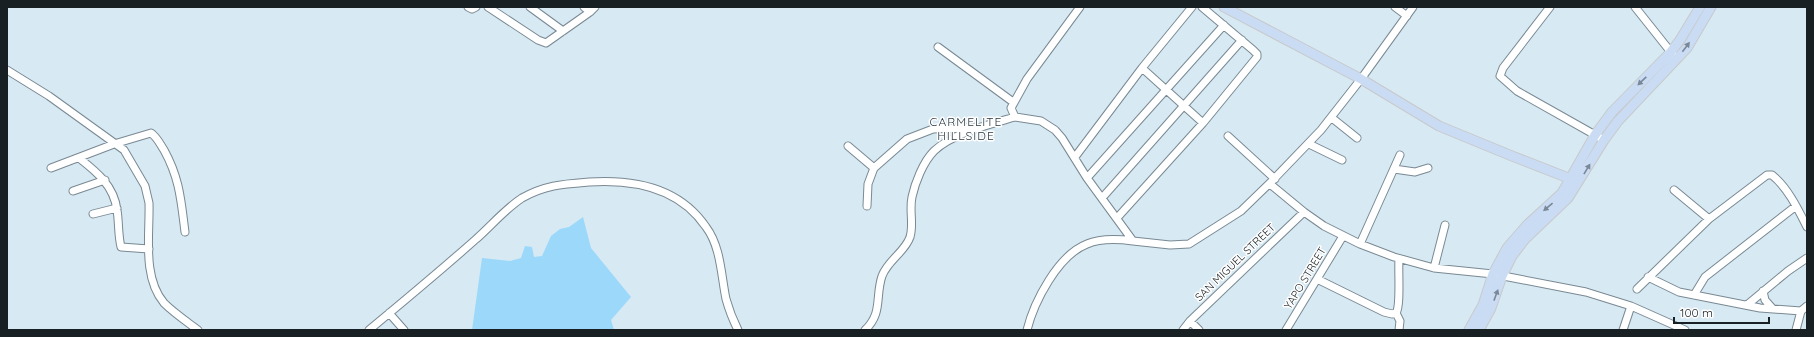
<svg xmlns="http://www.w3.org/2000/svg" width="1814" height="337" font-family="Quicksand,sans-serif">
	<rect width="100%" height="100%" fill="#d7e9f3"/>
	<path fill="#9cd8fa" d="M583,217l8,31 40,49 -20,23 3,10h-142l10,-72 28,3 11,-3 4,-12 7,1 2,10 8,-1 9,-20 9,-7 9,-2z"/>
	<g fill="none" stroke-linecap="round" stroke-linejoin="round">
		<defs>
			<path id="minor" d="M468,7l4,2 4,-2
				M488,7l50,33 8,3 44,-31 5,-5
				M530,7l33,24
				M584,7l6,5
				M1080,7l-53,72 -16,29 4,9 26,4 14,9 7,8 25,40 46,63 37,4 19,-1 52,-33 31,-30 49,-51 40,-51 52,-72
				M1395,7l12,9
				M1550,7l-47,61 -3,8 17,15 87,49
				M1635,7l39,49
				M938,47l75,55
				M1142,68l61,55
				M7,70l42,26 75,54 21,36 4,17c1,31 -7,74 15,100 10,10 22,18 34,27
				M1332,118l25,20
				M1228,136l47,43
				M1309,144l33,16
				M848,146l26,22
				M1075,157l67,-89 50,-61
				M79,158c18,14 35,28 38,52 2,12 1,25 4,37l28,2
				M51,168l63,-24 37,-11c6,4 9,11 13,17 16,29 17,51 21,82
				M1394,169l21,3 13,-4
				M1087,178l137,-153
				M1270,184l34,28 20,14 36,18 34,13 40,11 59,6 93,18 45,14 54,24
				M1674,190l35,29
				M73,191l32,-11
				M1102,198l140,-158
				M867,206l1,-22 6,-16 33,-29 26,-10 40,-2
				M93,214l24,-6
				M1117,218l86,-95 54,-66v-3l-4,-4 -51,-43
				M1360,244l40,-89
				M1434,268l11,-43
				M1648,277l31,15 81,16 41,3
				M1317,279l67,33 8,2 4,-1
				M1637,289l72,-70 58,-44h5c16,13 26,34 35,52
				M1763,291l2,9 8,9
				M1694,295l11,-18 91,-71
				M1747,305l41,-34 19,-13
				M389,313l15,17
				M1396,313c5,-7 2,-42 3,-54
				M1396,313l4,8 -1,9
				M1190,321l9,9
				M369,330c35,-29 71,-59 106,-90 15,-13 30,-31 47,-42 23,-13 41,-14 67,-16 45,-3 90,5 117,45 15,20 15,48 20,72 3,11 7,21 12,31
				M865,330c18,-17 10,-33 17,-54 6,-16 23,-24 28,-39 4,-13 -1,-26 2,-40 3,-14 11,-35 22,-46 19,-18 57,-27 81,-34
				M1027,330c7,-28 31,-75 60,-86 14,-6 31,-5 46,-3
				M1183,330l7,-9 114,-109
				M1286,330l57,-94
				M1623,330l8,-24
				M1796,330l5,-19 6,-5"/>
			<path id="major" d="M1224,7l137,72 78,47 73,30 64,25
				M1469,330l14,-25 10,-31 14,-26 20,-23 35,-32 33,-58 17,-23 58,-59 10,-13 20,-33
				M1479,330l12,-22 11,-32 10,-20 13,-17 43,-41 36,-58 14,-19 69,-73 24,-41"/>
		</defs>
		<use href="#minor" stroke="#798993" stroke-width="9"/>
		<use href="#major" stroke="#c8c9ca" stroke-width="11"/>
		<use href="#minor" stroke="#fff" stroke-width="7"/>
		<use href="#major" stroke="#cadcf4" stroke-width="9"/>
	</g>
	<defs><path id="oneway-solid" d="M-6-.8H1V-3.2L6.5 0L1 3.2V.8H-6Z"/></defs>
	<g fill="#7a8796">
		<use href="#oneway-solid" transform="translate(1686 47) rotate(-53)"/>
		<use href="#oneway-solid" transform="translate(1642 81) rotate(136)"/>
		<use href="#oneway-solid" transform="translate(1587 169) rotate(-59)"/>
		<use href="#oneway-solid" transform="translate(1548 207) rotate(140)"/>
		<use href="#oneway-solid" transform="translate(1496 295) rotate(-70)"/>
	</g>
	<g text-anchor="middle" stroke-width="3" stroke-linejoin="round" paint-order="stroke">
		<g font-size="11" fill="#192024" stroke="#fff">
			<text transform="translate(1235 262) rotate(-44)" y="4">SAN MIGUEL STREET</text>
			<text transform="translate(1305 278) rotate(-59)" y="4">YAPO STREET</text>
		</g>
		<g font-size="12" letter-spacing="1" fill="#293840" stroke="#fff">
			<text x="966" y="126">CARMELITE<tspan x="966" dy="14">HILLSIDE</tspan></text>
		</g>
	</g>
	<rect width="1814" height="337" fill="none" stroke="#192024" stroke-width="16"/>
	<path d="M1674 317v6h95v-6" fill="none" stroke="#192024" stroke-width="2"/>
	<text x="1680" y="317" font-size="12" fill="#192024" stroke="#ffffff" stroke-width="3" paint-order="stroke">100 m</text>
</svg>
